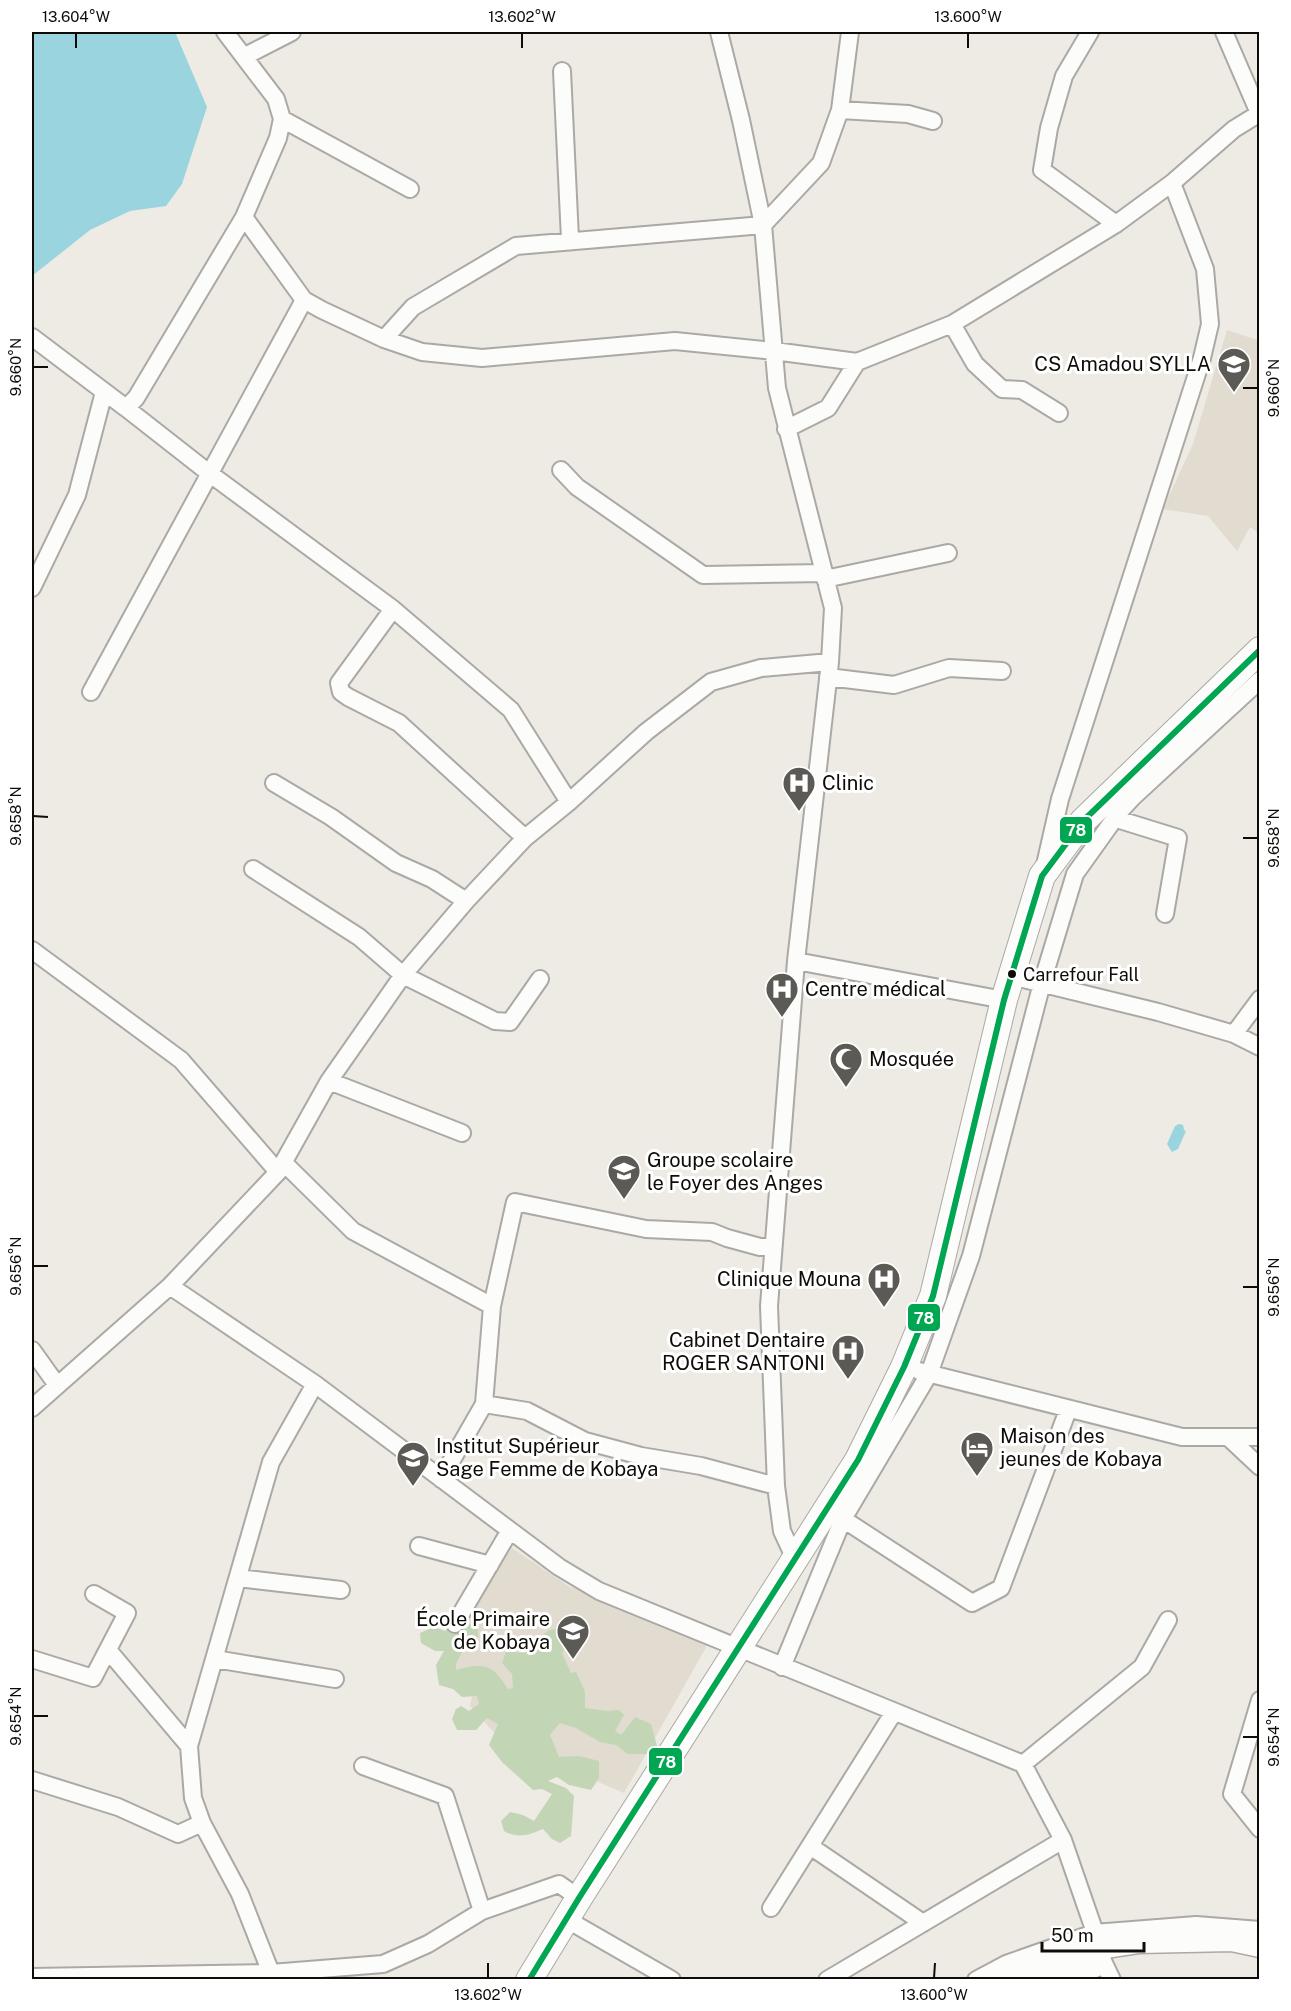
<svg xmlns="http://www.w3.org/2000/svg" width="1291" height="2011" font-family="'Public Sans',sans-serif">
	<rect width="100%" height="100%" fill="#eeeae4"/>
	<path fill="#e2dbd0" d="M1227,330l33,11 -1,192 -9,-6 -13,24 -29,-35 -45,-7 30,-65z
		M512,1548l58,39 45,16 94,39 -85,151 -99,-42 -27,-14 -28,-31 3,-15 -35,-13 44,-87z"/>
	<path fill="#c2d6b6" d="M462,1620l16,9v9l-11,4 -11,22v6c27,-7 36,-7 52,19l5,-1 -1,-14 -10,-11 4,-12 18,2 25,-23 10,-1 9,14 -6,10 9,20 5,-1 9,20v16l23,3 11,-1 5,5 -9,16 6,4 14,-18 16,7 6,22 -4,8h-25l-12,-9 -16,-3 -24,-14 -16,-5 -10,12 9,22 20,-1 20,5v17l-8,12 -22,-5 -12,-8 -9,4 18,7 8,8 -3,40 -11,7 -8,-4 -9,-10c-14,6 -26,10 -39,2l-3,-10 9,-9 13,3 11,6 18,-27 -10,-5 -9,1 -31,-28 -13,-17 9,-21 -11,-6 -11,12h-19l-5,-11 4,-10 5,-3 8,5 10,-7 -2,-8 -15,1 -9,-8 -14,-4 -3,-20 8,-14h-9l-14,-8 -1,-10 14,-6 11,4z"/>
	<path fill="#9ad4de" d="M32,32h143l32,75 -25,77 -16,22 -36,5 -40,19 -58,46z
		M1179,1124l4,1 1,5 2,1 -8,18 -6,3 -5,-8 8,-18z"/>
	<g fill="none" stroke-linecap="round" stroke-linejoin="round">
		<defs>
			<path id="street" d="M225,32l51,67 6,20 -4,19 -34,79
				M719,32l22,88 22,105 14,163 56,220 -3,54 -34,299 -27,345 7,180 6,45 14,30
				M1090,32l-26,44 -15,52 -7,42 74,54
				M1224,32l35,81
				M245,56l47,-24
				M562,71l8,168
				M840,110l68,4 25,7
				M282,119l128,70
				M952,324l23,40 27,25 20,1 37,23
				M32,337l94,71 10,-10 108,-181 60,83 18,10 62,29 38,13 60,6 193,-17 99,10 83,11 95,-38 164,-100 56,-41 62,-54 26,-16
				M384,339l29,-32 103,-61 247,-21 58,-62 19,-53 10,-78
				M126,408l83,65 184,136 118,101 58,92
				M786,429l42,-21 29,-46
				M561,470l16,17 126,88 121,-2
				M825,579l123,-26
				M32,588l45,-93 27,-103
				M393,609l-54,74 2,9 7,5 51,26 126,115
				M828,677l66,8 55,-17 53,3
				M91,692l213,-392
				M274,783l57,34 65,46 36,16 34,22
				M1120,811v9l58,18 -13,76
				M1045,865l15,-66 142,-441 8,-34 -5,-55 -33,-86
				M253,869l106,68 44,38 92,46 15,1 30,-43
				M32,950l149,110 97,112
				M796,961l208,39
				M1011,976l147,36 76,22 26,13
				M1234,1034l26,-35
				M329,1081l133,52
				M284,1163l69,68 139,75
				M170,1286l145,98 244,183 40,24 424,173 40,76 37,107 3,14 9,19
				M32,1350l25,35
				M919,1371l263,66h78
				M484,1404l43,7 58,30 56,15 60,10 75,20
				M32,1408l138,-122 108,-114 51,-91 74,-106 63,-74 59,-63 44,-36 77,-70 65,-50 50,-14 69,-6
				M1229,1438l31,29
				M441,1479l43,-75 8,-98 23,-104 131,27 66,3 15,6 33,9h13
				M843,1519l129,84 29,-15 67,-178
				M419,1546l71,19
				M238,1578l103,12
				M455,1624l54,-92
				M108,1650l81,96
				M32,1659l61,19 34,-65 -33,-19
				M215,1659l120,20
				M782,1667l61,-148 86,-145 42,-118 71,-273 33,-109 45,-63 13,-14 127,-117
				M1260,1700l-28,94 28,35
				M1023,1764l119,-97 26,-47
				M363,1766l82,30 37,115
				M32,1780l86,27 60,27 24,-11
				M810,1846l113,77
				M771,1908l123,-196
				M566,1919l106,61
				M271,1973l-31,-79 -38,-71 -9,-25 -4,-52 82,-284 44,-78
				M32,1977l239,-4 112,-9 45,-20 54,-33 77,-27 20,14
				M827,1980l236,-140
				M976,1980l30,-16 88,-31 102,-8 64,5"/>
			<path id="secondary" d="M1008,1980l92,-33 39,-6 93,-2 28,6
				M1060,1980l39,-17"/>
			<path id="primary" d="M529,1980l50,-82 279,-438 46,-93 29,-71 71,-296 38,-124 41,-55 177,-171"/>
		</defs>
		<use href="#street" stroke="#aba9a5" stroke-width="20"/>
		<use href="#secondary" stroke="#aba9a5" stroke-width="27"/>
		<use href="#primary" stroke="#aba9a5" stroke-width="28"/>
		<use href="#street" stroke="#fcfcfb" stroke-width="16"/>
		<use href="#secondary" stroke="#fcfcfb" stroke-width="24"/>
		<use href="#primary" stroke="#fcfcfb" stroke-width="26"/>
		<defs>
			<path id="bus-1" d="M529,1980l50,-82 279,-438 46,-93 29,-71 71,-296 38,-124 41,-55 177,-171"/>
		</defs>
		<use href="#bus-1" stroke="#fff" stroke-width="10"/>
		<use href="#bus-1" stroke="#00a651" stroke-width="6"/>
	</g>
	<path fill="none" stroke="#0e0c08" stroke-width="2" d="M76,48v-15M522,48v-15M968,48v-15M33,367h15M1243,388h15M33,816l15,1M1243,838h15M33,1266h15M1243,1287h15M33,1716h15M1243,1737h15M488,1978v-15M934,1978l1,-15"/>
	<defs>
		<symbol id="school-pin" viewBox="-11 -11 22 30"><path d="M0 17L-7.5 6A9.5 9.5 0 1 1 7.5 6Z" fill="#5c5a55" stroke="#fff"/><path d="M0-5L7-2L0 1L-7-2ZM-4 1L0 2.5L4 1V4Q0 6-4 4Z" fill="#fff"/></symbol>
		<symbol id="hospital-pin" viewBox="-11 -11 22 30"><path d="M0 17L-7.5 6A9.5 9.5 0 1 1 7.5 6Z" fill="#5c5a55" stroke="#fff"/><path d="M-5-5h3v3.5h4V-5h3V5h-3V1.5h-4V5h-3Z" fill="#fff"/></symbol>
		<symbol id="mosque-pin" viewBox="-11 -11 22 30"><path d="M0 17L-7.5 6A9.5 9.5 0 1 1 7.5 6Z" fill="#5c5a55" stroke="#fff"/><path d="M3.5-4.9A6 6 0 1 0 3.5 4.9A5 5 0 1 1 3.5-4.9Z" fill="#fff"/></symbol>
		<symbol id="hotel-pin" viewBox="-11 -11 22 30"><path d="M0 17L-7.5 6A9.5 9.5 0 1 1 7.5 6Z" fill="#5c5a55" stroke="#fff"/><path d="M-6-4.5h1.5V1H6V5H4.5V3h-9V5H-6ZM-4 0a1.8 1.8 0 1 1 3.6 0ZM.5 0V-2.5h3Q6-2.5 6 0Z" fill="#fff"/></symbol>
		<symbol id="university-pin" viewBox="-11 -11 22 30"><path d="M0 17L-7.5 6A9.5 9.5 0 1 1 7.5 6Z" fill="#5c5a55" stroke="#fff"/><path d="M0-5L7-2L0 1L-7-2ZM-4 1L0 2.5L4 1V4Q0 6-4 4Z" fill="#fff"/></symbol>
	</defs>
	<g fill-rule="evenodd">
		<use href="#school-pin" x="1215" y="345" width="38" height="52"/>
		<use href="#hospital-pin" x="780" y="764" width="38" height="52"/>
		<use href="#hospital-pin" x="763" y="970" width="38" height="52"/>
		<use href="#mosque-pin" x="827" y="1040" width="38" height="52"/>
		<use href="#school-pin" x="605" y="1152" width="38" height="52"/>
		<use href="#hospital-pin" x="865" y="1260" width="38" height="52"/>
		<use href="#hospital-pin" x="829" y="1332" width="38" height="52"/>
		<use href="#hotel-pin" x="958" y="1429" width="38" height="52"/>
		<use href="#university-pin" x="394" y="1439" width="38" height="52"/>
		<use href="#school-pin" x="554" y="1612" width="38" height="52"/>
	</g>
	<circle fill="#0e0c08" stroke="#fff" stroke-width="2" cx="1012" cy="974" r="5"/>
	<g text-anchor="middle" stroke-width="6" stroke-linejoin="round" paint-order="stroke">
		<g font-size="18" fill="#0e0c08" stroke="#fff" text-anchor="start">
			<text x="1023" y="981">Carrefour Fall</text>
		</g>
		<g font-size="20" fill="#0e0c08" stroke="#fff" text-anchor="start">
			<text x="1211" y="371" text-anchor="end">CS Amadou SYLLA</text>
			<text x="822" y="790">Clinic</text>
			<text x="805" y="996">Centre médical</text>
			<text x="869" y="1066">Mosquée</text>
			<text x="647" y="1167">Groupe scolaire<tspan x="647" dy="23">le Foyer des Anges</tspan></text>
			<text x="861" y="1286" text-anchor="end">Clinique Mouna</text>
			<text x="825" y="1347" text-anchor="end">Cabinet Dentaire<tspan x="825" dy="23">ROGER SANTONI</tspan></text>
			<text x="1000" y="1443">Maison des<tspan x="1000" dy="23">jeunes de Kobaya</tspan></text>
			<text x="436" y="1453">Institut Supérieur<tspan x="436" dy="23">Sage Femme de Kobaya</tspan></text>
			<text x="550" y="1626" text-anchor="end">École Primaire<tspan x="550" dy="23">de Kobaya</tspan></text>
		</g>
	</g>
	<g stroke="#fff" stroke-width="2">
		<rect x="1059" y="816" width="34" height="28" rx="6" fill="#00a651"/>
		<rect x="907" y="1303" width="34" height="29" rx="6" fill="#00a651"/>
		<rect x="648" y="1747" width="35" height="29" rx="6" fill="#00a651"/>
	</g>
	<g font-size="16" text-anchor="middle" font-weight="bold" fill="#fff">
		<text x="1076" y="836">78</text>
		<text x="924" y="1324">78</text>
		<text x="666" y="1768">78</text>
	</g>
	<rect width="1291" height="2011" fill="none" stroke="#ffffff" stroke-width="66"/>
	<path d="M1042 1942v9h102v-9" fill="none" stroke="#0e0c08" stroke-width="3"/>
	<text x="1051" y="1942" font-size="18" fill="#0e0c08" stroke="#ffffff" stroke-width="4.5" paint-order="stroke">50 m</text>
	<rect x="33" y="33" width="1225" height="1945" fill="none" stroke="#0e0c08" stroke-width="2"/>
	<g font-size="15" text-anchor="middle" fill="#0e0c08">
		<text x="76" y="22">13.604°W</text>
		<text x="522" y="22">13.602°W</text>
		<text x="968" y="22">13.600°W</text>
		<text transform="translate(16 367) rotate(-90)" y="5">9.660°N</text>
		<text transform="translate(1274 388) rotate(-90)" y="5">9.660°N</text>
		<text transform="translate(16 816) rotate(-90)" y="5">9.658°N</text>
		<text transform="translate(1274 838) rotate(-90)" y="5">9.658°N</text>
		<text transform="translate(16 1266) rotate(-90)" y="5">9.656°N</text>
		<text transform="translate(1274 1287) rotate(-90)" y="5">9.656°N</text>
		<text transform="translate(16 1716) rotate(-90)" y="5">9.654°N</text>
		<text transform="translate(1274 1737) rotate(-90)" y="5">9.654°N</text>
		<text x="488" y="2000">13.602°W</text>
		<text x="934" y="2000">13.600°W</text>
	</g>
</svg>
